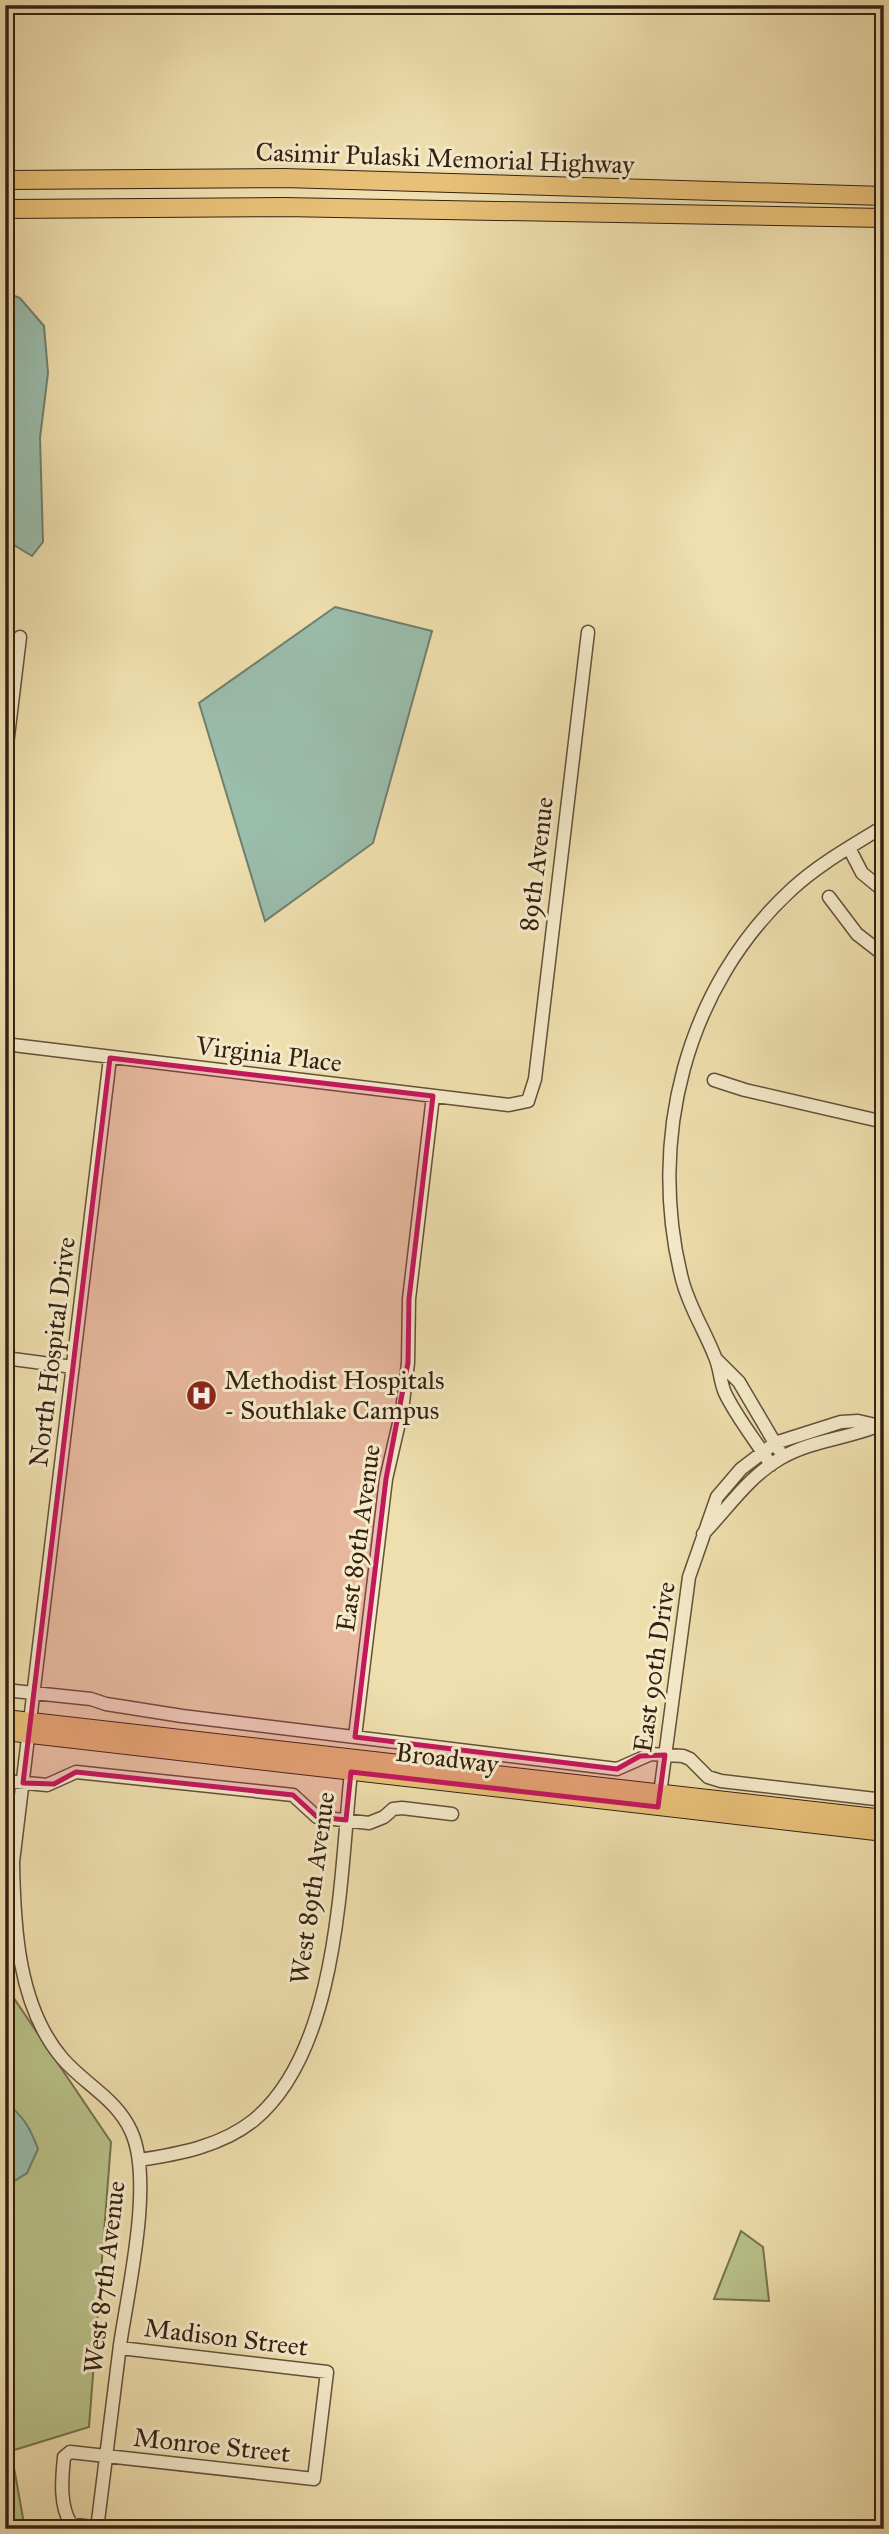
<svg xmlns="http://www.w3.org/2000/svg" width="889" height="2534" font-family="'IM FELL Great Primer',serif">
	<rect width="100%" height="100%" fill="#efdfae"/>
	<filter id="stains"><feTurbulence type="fractalNoise" baseFrequency=".00286" numOctaves="4"/><feColorMatrix values="0 0 0 0 .2 0 0 0 0 .09 0 0 0 0 .02 0 0 0 .5 -.17"/></filter>
	<radialGradient id="worn" r=".72"><stop offset=".6" stop-color="#630" stop-opacity="0"/><stop offset="1" stop-color="#630" stop-opacity=".3"/></radialGradient>
	<path fill="#b9c28a" stroke="#76724f" stroke-width="2" d="M5,1985l106,157 -22,285 -78,24 14,78h-20z
		M741,2231l22,16 6,54 -55,-2z"/>
	<path fill="#9abdac" stroke="#717f6f" stroke-width="2" d="M5,292l15,6 24,28 4,47 -8,65 3,104 -11,14 -18,-11 -9,-10z
		M335,607l97,24 -59,212 -108,78 -66,-218z
		M5,2103c18,11 26,27 33,46l-11,24 -22,14z"/>
	<g fill="none" stroke-linecap="round" stroke-linejoin="round">
		<defs>
			<path id="minor" d="M5,761l15,-124
				M849,848l13,25 22,18
				M829,897l28,37 27,21
				M5,1049l8,-4 496,60 19,-4 7,-22 53,-447
				M714,1080l31,10 139,32
				M5,1358l68,9
				M716,1359l23,23 40,68
				M771,1465c-15,-24 -34,-47 -46,-72 -5,-11 -5,-25 -10,-36 -10,-26 -26,-50 -33,-78 -35,-138 3,-292 110,-390 27,-25 60,-43 92,-63
				M703,1534c25,-26 46,-58 78,-76 29,-17 63,-19 94,-31
				M5,1690l86,9 15,5 76,12 435,53 34,-15 32,2 7,3 18,18 13,4 163,19
				M355,1737l31,-258 16,-69 6,-47 1,-64 24,-203
				M5,1781l42,4 29,-13 217,23 24,22 52,6 15,-6 9,-8 9,-1 50,6
				M659,1801l30,-224 28,-80 24,-28 34,-26 66,-21 17,-1 26,6
				M139,2160c40,-6 83,-14 115,-40 86,-71 86,-246 97,-348
				M97,2528l-26,-4c-12,-19 -9,-46 -7,-67l6,-5 244,27 13,-107 -207,-24
				M97,2529c8,-61 15,-123 23,-184 8,-55 34,-165 11,-214 -15,-33 -47,-47 -69,-73 -44,-52 -48,-131 -49,-196l97,-804"/>
			<path id="major" d="M5,1718l879,100
				M5,1732l879,101"/>
			<path id="highway" d="M5,180l279,-2 600,18
				M5,209l278,-2 601,11"/>
		</defs>
		<use href="#minor" stroke="#63503a" stroke-width="15"/>
		<use href="#major" stroke="#342114" stroke-width="18"/>
		<use href="#highway" stroke="#342114" stroke-width="20"/>
		<use href="#minor" stroke="#f5eaca" stroke-width="12"/>
		<use href="#major" stroke="#e8c077" stroke-width="16"/>
		<use href="#highway" stroke="#e8c077" stroke-width="18"/>
	</g>
	<path fill="#c2185b" fill-opacity="0.2" stroke="#c2185b" stroke-width="5" stroke-linejoin="round" d="M110,1058l323,38 -24,203 -1,64 -22,116 -31,258 262,32 23,-13 25,-1 -7,52 -307,-35 -5,48 -29,-3 -24,-22 -217,-23 -22,12 -31,-1z"/>
	<defs>
		<symbol id="hospital-disc" viewBox="-11 -11 22 22"><circle r="9.5" fill="#8f2418" stroke="#f5eaca"/><path d="M-5-5h3v3.5h4V-5h3V5h-3V1.5h-4V5h-3Z" fill="#fff"/></symbol>
	</defs>
	<g fill-rule="evenodd">
		<use href="#hospital-disc" x="184" y="1378" width="35" height="35"/>
	</g>
	<g text-anchor="middle" stroke-width="6" stroke-linejoin="round" paint-order="stroke">
		<g font-size="26" fill="#342114" stroke="#f5eaca">
			<text transform="translate(445 158) rotate(2)" y="9">Casimir Pulaski Memorial Highway</text>
			<text transform="translate(536 864) rotate(-83)" y="9">89th Avenue</text>
			<text transform="translate(269 1054) rotate(7)" y="9">Virginia Place</text>
			<text transform="translate(52 1352) rotate(-83)" y="9">North Hospital Drive</text>
			<text transform="translate(358 1538) rotate(-82)" y="9">East 89th Avenue</text>
			<text transform="translate(654 1667) rotate(-82)" y="9">East 90th Drive</text>
			<text transform="translate(447 1758) rotate(7)" y="9">Broadway</text>
			<text transform="translate(312 1888) rotate(-82)" y="9">West 89th Avenue</text>
			<text transform="translate(104 2277) rotate(-83)" y="9">West 87th Avenue</text>
			<text transform="translate(226 2337) rotate(7)" y="9">Madison Street</text>
			<text transform="translate(212 2445) rotate(6)" y="9">Monroe Street</text>
		</g>
		<g font-size="26" fill="#342114" stroke="#f5eaca" text-anchor="start">
			<text x="224" y="1389">Methodist Hospitals<tspan x="224" dy="30">- Southlake Campus</tspan></text>
		</g>
	</g>
	<rect width="889" height="2534" fill="none" stroke="#efdfae" stroke-width="28"/>
	<rect x="7" y="7" width="875" height="2520" fill="none" stroke="#342114" stroke-width="3.5"/>
	<rect x="14" y="14" width="861" height="2506" fill="none" stroke="#342114" stroke-width="2"/>
	<rect width="100%" height="100%" filter="url(#stains)"/>
	<rect width="100%" height="100%" fill="url(#worn)"/>
</svg>
